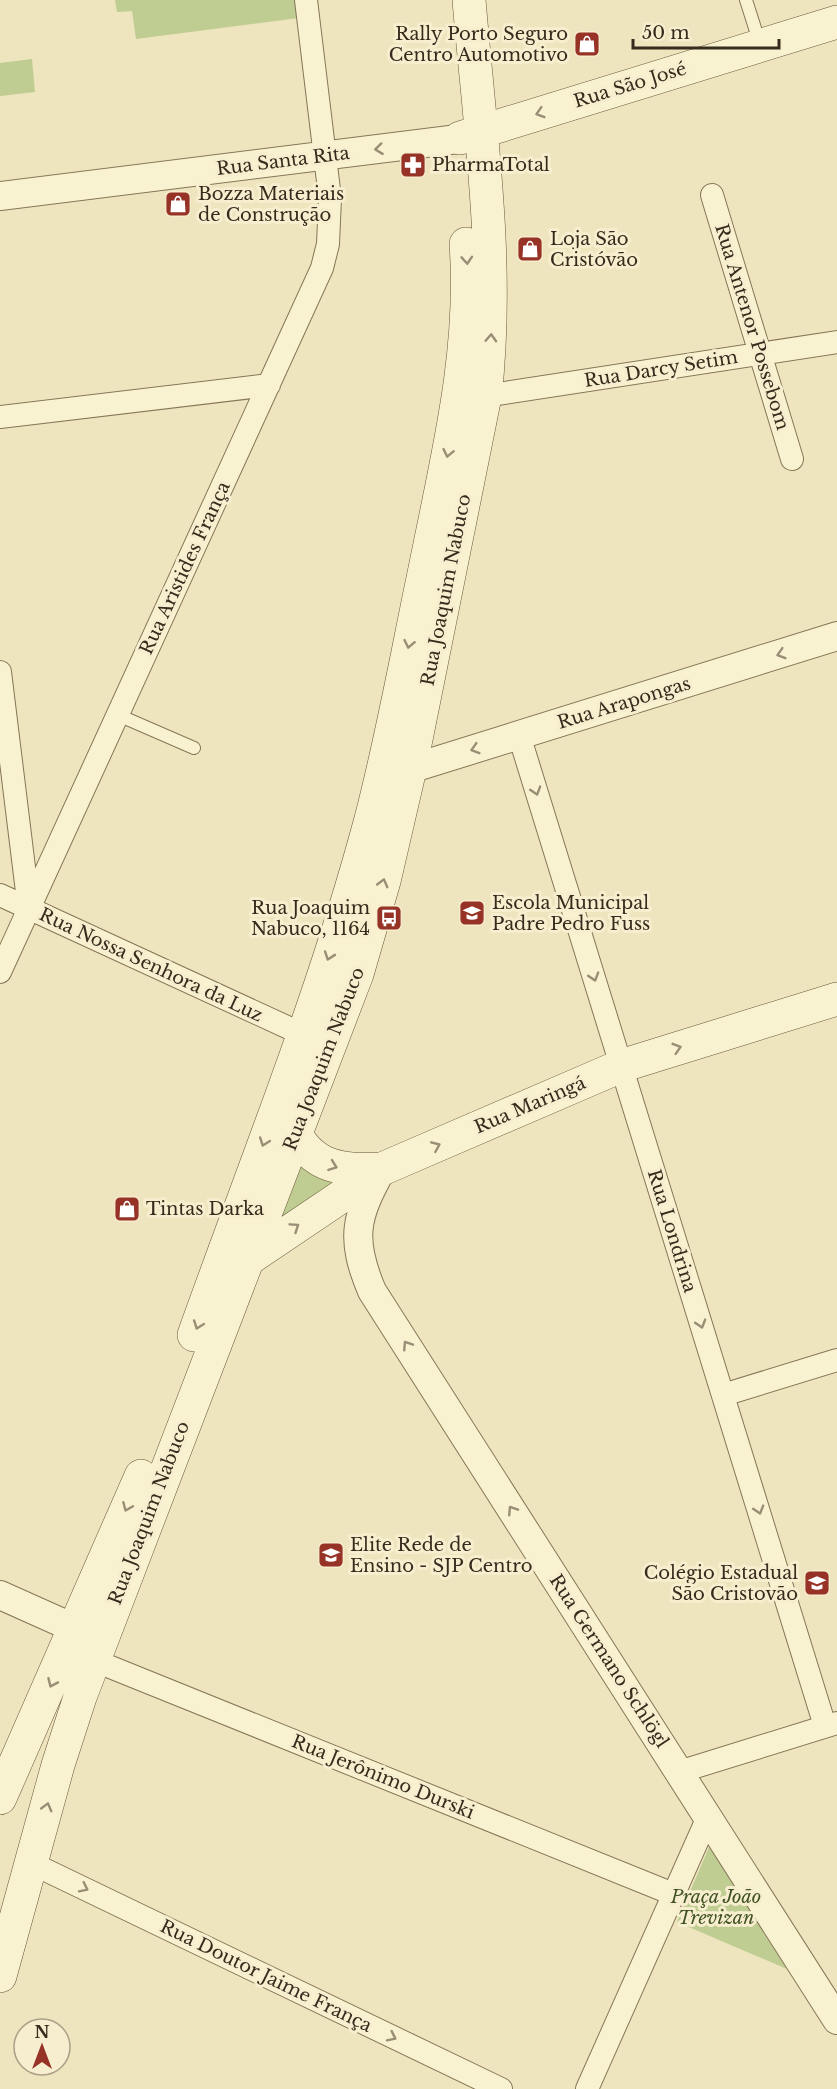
<svg xmlns="http://www.w3.org/2000/svg" width="837" height="2089" font-family="'Libre Baskerville',serif">
	<rect width="100%" height="100%" fill="#eee5be"/>
	<path fill="#bfcc92" d="M115,0h182l2,18 -163,21 -4,-28 -15,1z
		M32,59l3,33 -35,4v-33z
		M304,1158l40,27 -66,42z
		M710,1845l84,127 -117,-50z"/>
	<g fill="none" stroke-linecap="round" stroke-linejoin="round">
		<defs>
			<path id="service" d="M746,0l14,44
				M118,715l76,33"/>
			<path id="minor" d="M712,195l80,264
				M485,396l352,-54
				M0,417l269,-32
				M0,672l29,236
				M519,735l306,991
				M0,895l302,139
				M0,972l322,-704 6,-24 2,-46 -24,-198
				M723,1395l114,-35
				M93,1660l580,234
				M679,1772l158,-49
				M31,1863l470,226
				M587,2089l121,-272"/>
			<path id="tertiary" d="M0,196l458,-57
				M410,769l427,-133
				M382,1169c-27,48 -32,70 -10,122l465,729
				M0,1595l76,34"/>
			<path id="secondary" d="M460,138l377,-116
				M288,1119c19,46 47,53 94,50
				M247,1260l135,-91 239,-103 216,-67
				M194,1335c61,-171 130,-340 177,-516 22,-84 37,-170 55,-255 21,-106 48,-211 40,-320
				M0,1798l141,-322
				M0,1976l58,-211 22,-68 277,-723 27,-93 26,-112 75,-373c15,-131 -5,-265 -16,-396"/>
		</defs>
		<use href="#service" stroke="#867657" stroke-width="14"/>
		<use href="#minor" stroke="#867657" stroke-width="24"/>
		<use href="#tertiary" stroke="#867657" stroke-width="30"/>
		<use href="#secondary" stroke="#68563a" stroke-width="34"/>
		<use href="#service" stroke="#f9f2d1" stroke-width="12"/>
		<use href="#minor" stroke="#f9f2d1" stroke-width="22"/>
		<use href="#tertiary" stroke="#f9f2d1" stroke-width="28"/>
		<use href="#secondary" stroke="#f9f2d1" stroke-width="33"/>
	</g>
	<defs><path id="oneway-chevron" d="M-2-3.5L2.5 0L-2 3.5" fill="none" stroke-width="1.6" stroke-linecap="round" stroke-linejoin="round" transform="scale(1.5)"/></defs>
	<g stroke="#988e76">
		<use href="#oneway-chevron" transform="translate(540 113) rotate(163)"/>
		<use href="#oneway-chevron" transform="translate(379 149) rotate(173)"/>
		<use href="#oneway-chevron" transform="translate(467 260) rotate(86)"/>
		<use href="#oneway-chevron" transform="translate(491 338) rotate(-87)"/>
		<use href="#oneway-chevron" transform="translate(448 453) rotate(102)"/>
		<use href="#oneway-chevron" transform="translate(409 644) rotate(102)"/>
		<use href="#oneway-chevron" transform="translate(781 654) rotate(163)"/>
		<use href="#oneway-chevron" transform="translate(475 749) rotate(163)"/>
		<use href="#oneway-chevron" transform="translate(536 791) rotate(73)"/>
		<use href="#oneway-chevron" transform="translate(383 883) rotate(-75)"/>
		<use href="#oneway-chevron" transform="translate(329 956) rotate(109)"/>
		<use href="#oneway-chevron" transform="translate(594 977) rotate(73)"/>
		<use href="#oneway-chevron" transform="translate(677 1048) rotate(-17)"/>
		<use href="#oneway-chevron" transform="translate(264 1142) rotate(110)"/>
		<use href="#oneway-chevron" transform="translate(436 1146) rotate(-23)"/>
		<use href="#oneway-chevron" transform="translate(333 1166) rotate(20)"/>
		<use href="#oneway-chevron" transform="translate(295 1227) rotate(-34)"/>
		<use href="#oneway-chevron" transform="translate(701 1324) rotate(73)"/>
		<use href="#oneway-chevron" transform="translate(198 1325) rotate(110)"/>
		<use href="#oneway-chevron" transform="translate(407 1345) rotate(-123)"/>
		<use href="#oneway-chevron" transform="translate(127 1507) rotate(113)"/>
		<use href="#oneway-chevron" transform="translate(512 1510) rotate(-123)"/>
		<use href="#oneway-chevron" transform="translate(759 1510) rotate(73)"/>
		<use href="#oneway-chevron" transform="translate(52 1683) rotate(114)"/>
		<use href="#oneway-chevron" transform="translate(47 1807) rotate(-75)"/>
		<use href="#oneway-chevron" transform="translate(84 1888) rotate(26)"/>
		<use href="#oneway-chevron" transform="translate(392 2037) rotate(26)"/>
	</g>
	<defs>
		<symbol id="shop-square" viewBox="-11 -11 22 22"><rect x="-9" y="-9" width="18" height="18" rx="4" fill="#963226" stroke="#f6eece"/><path d="M-5-2.5h2.3a2.7 3.5 0 0 1 5.4 0H5L5.5 6h-11ZM-1.5-2.5h3a1.5 2.3 0 0 0-3 0Z" fill="#fff"/></symbol>
		<symbol id="pharmacy-square" viewBox="-11 -11 22 22"><rect x="-9" y="-9" width="18" height="18" rx="4" fill="#963226" stroke="#f6eece"/><path d="M-2-6h4v4h4v4h-4v4h-4v-4h-4v-4h4Z" fill="#fff"/></symbol>
		<symbol id="school-square" viewBox="-11 -11 22 22"><rect x="-9" y="-9" width="18" height="18" rx="4" fill="#963226" stroke="#f6eece"/><path d="M0-5L7-2L0 1L-7-2ZM-4 1L0 2.5L4 1V4Q0 6-4 4Z" fill="#fff"/></symbol>
		<symbol id="bus-square" viewBox="-11 -11 22 22"><rect x="-9" y="-9" width="18" height="18" rx="4" fill="#963226" stroke="#f6eece"/><path d="M-5-6H5V4H4V6H2V4H-2V6H-4V4H-5ZM-3.5-4V0h7V-4ZM-3.5 1.2v1.5H-2V1.2ZM2 1.2v1.5H3.5V1.2Z" fill="#fff"/></symbol>
	</defs>
	<g fill-rule="evenodd">
		<use href="#shop-square" x="572" y="29" width="30" height="30"/>
		<use href="#pharmacy-square" x="398" y="150" width="30" height="30"/>
		<use href="#shop-square" x="163" y="189" width="30" height="30"/>
		<use href="#shop-square" x="515" y="234" width="30" height="30"/>
		<use href="#school-square" x="457" y="898" width="30" height="30"/>
		<use href="#bus-square" x="374" y="903" width="30" height="30"/>
		<use href="#shop-square" x="112" y="1194" width="30" height="30"/>
		<use href="#school-square" x="316" y="1540" width="30" height="30"/>
		<use href="#school-square" x="802" y="1568" width="30" height="30"/>
	</g>
	<g text-anchor="middle" stroke-width="6" stroke-linejoin="round" paint-order="stroke">
		<g font-size="18" fill="#362b1c" stroke="#f6eece" text-anchor="start">
			<text x="568" y="40" text-anchor="end">Rally Porto Seguro<tspan x="568" dy="21">Centro Automotivo</tspan></text>
			<text x="432" y="171">PharmaTotal</text>
			<text x="198" y="200">Bozza Materiais<tspan x="198" dy="21">de Construção</tspan></text>
			<text x="550" y="245">Loja São<tspan x="550" dy="21">Cristóvão</tspan></text>
			<text x="492" y="909">Escola Municipal<tspan x="492" dy="21">Padre Pedro Fuss</tspan></text>
			<text x="370" y="914" text-anchor="end">Rua Joaquim<tspan x="370" dy="21">Nabuco, 1164</tspan></text>
			<text x="146" y="1215">Tintas Darka</text>
			<text x="350" y="1551">Elite Rede de<tspan x="350" dy="21">Ensino - SJP Centro</tspan></text>
			<text x="798" y="1579" text-anchor="end">Colégio Estadual<tspan x="798" dy="21">São Cristovão</tspan></text>
		</g>
		<g font-size="18" fill="#362b1c" stroke="#f6eece">
			<text transform="translate(630 85) rotate(-17)" y="6">Rua São José</text>
			<text transform="translate(283 161) rotate(-7)" y="6">Rua Santa Rita</text>
			<text transform="translate(752 327) rotate(73)" y="6">Rua Antenor Possebom</text>
			<text transform="translate(661 369) rotate(-9)" y="6">Rua Darcy Setim</text>
			<text transform="translate(185 568) rotate(-65)" y="6">Rua Aristides França</text>
			<text transform="translate(446 590) rotate(-79)" y="6">Rua Joaquim Nabuco</text>
			<text transform="translate(624 703) rotate(-17)" y="6">Rua Arapongas</text>
			<text transform="translate(151 965) rotate(25)" y="6">Rua Nossa Senhora da Luz</text>
			<text transform="translate(324 1059) rotate(-69)" y="6">Rua Joaquim Nabuco</text>
			<text transform="translate(530 1105) rotate(-23)" y="6">Rua Maringá</text>
			<text transform="translate(672 1231) rotate(73)" y="6">Rua Londrina</text>
			<text transform="translate(149 1513) rotate(-69)" y="6">Rua Joaquim Nabuco</text>
			<text transform="translate(609 1661) rotate(57)" y="6">Rua Germano Schlögl</text>
			<text transform="translate(383 1777) rotate(22)" y="6">Rua Jerônimo Durski</text>
			<text transform="translate(266 1976) rotate(26)" y="6">Rua Doutor Jaime França</text>
		</g>
		<g font-size="18" font-style="italic" fill="#415222" stroke="#f6eece">
			<text x="716" y="1903">Praça João<tspan x="716" dy="21">Trevizan</tspan></text>
		</g>
	</g>
	<g transform="translate(42 2047)"><circle r="28" fill="#f6eece" stroke="#a9a087" stroke-width="1.5"/>
	<path d="M0-4.5L10 22L0 15L-10 22Z" fill="#963226"/>
	<text y="-9" font-size="16" font-weight="bold" text-anchor="middle" fill="#362b1c">N</text>
	</g>
	<path d="M633 39v9h146v-9" fill="none" stroke="#362b1c" stroke-width="3"/>
	<text x="642" y="39" font-size="18" fill="#362b1c" stroke="#f6eece" stroke-width="4.5" paint-order="stroke">50 m</text>
</svg>
